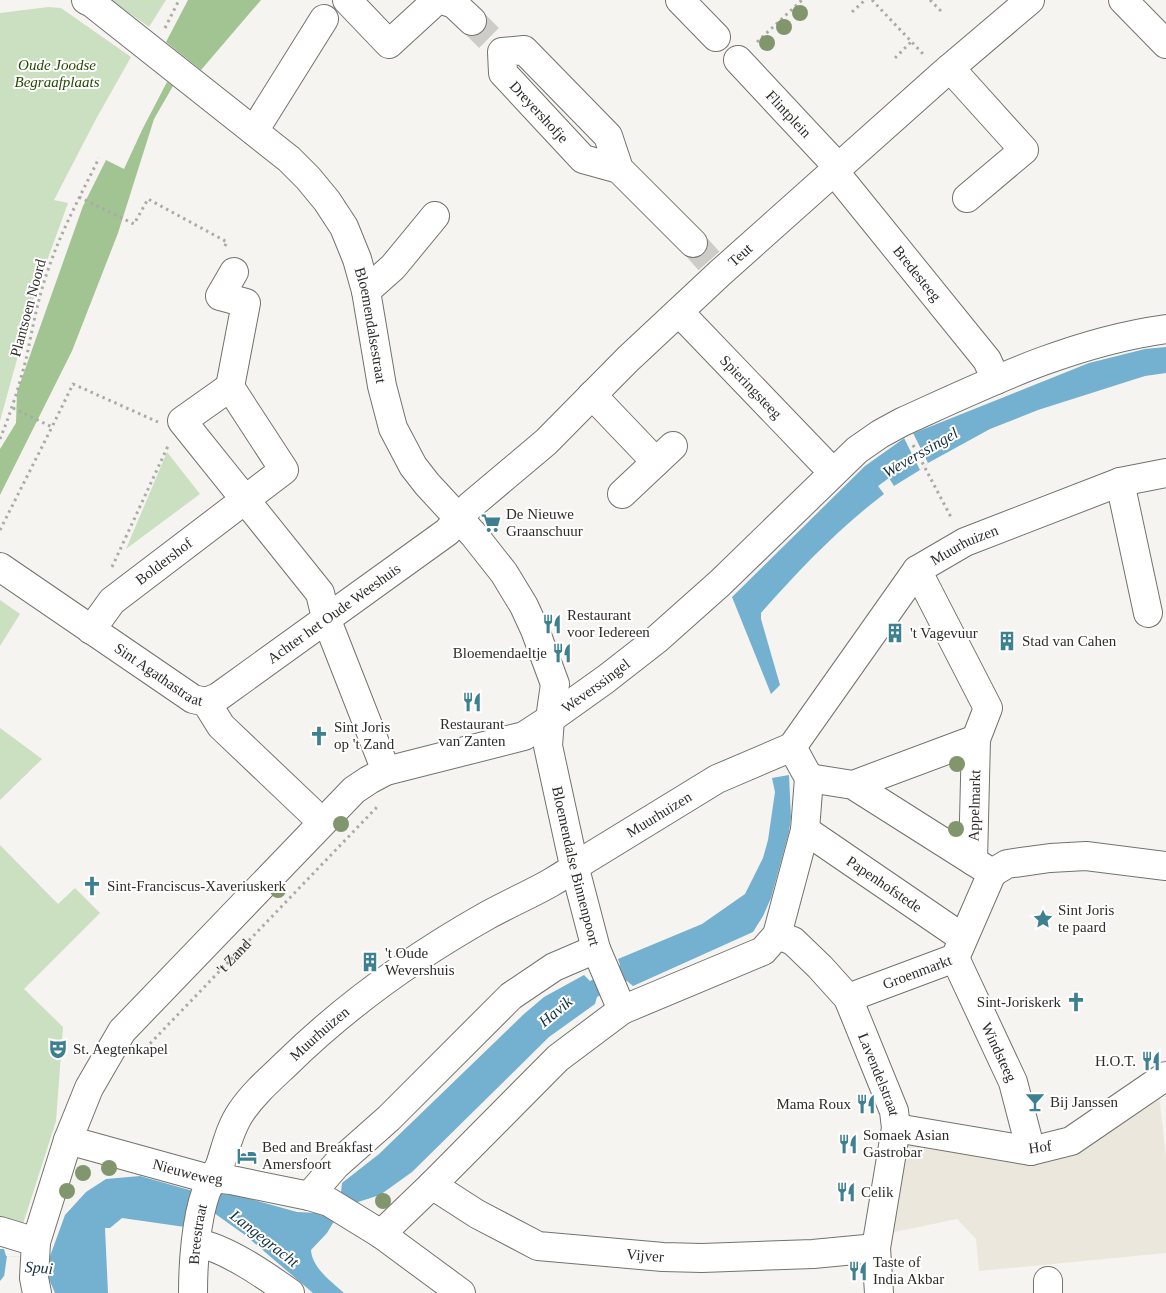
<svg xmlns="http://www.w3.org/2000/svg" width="1166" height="1293" font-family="Georgia,serif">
	<rect width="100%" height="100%" fill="#f6f4f0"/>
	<path fill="#ece7dc" d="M1159,1094l7,64v95l-187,18 -3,-32 -19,-20 -72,15 12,-104 135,29z"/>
	<path fill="#cae0c0" d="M111,0h55l-17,27z
		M48,7l13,1 70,49 -35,62 -42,81 14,3 -33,91 -35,127v-408z
		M167,452l33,42 -74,55z
		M0,600l20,14 -20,32z
		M0,728l42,31 -42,41z
		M0,845l58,59 17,-16 25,25 -76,76 39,38 -7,94 -33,103 -23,-8z"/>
	<path fill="#a2c392" d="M188,0h73l-60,70 -35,-28z
		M167,82l6,4 -19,33 -36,114 -46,118 -72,144v-46l16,-26 1,-31 66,-186 23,-46 18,9 19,-41z"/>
	<path fill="#74b0cf" d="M1166,347v26l-21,3 -107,34 -48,19 -62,34 -8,7 -26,16 -5,-8 -11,8 6,8c-46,35 -85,76 -123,119v6l19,66 -9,9 -39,-97 133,-131 38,-27 11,-6 175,-70 56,-14z
		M789,775l2,43 -2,14 -18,66 -8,18 -10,16 -120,54 -6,-5 -30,16 -2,7 -46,33 -137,135 -32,23 -22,7 -25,21 -6,10 -16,17c1,18 21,32 33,43h-31l-68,-58 -31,-22 -29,14 -63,-9 -12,10h-5l3,65h-53l-6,-14 -45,-3 -4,5v-32h4l2,7 43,3 16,-44 21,-23 20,-13 34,-3 53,15 47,5 57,16 22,1 22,-21 1,-9 37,-29 145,-140 20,-17 40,-22 6,6 30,-16 -2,-6 84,-35 43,-30 18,-36 5,-18 7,-48 -3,-14z"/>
	<path fill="#f6f4f0" d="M913,433l15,30 -8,7 -16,-32z
		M7,1256l42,2v21l-45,-2z"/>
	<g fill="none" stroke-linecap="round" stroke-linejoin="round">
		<path stroke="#ceccc9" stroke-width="28" stroke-dasharray="28 14" stroke-linecap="butt" d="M472,21l17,17
			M693,243l16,18"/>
		<defs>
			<g id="minor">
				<path id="s2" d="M86,0l6,3 197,156 19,19 19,23 17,26 13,32 9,32 16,95 11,42 20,38 14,18 47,51 30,38 20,33 11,24 20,54 -5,35 -2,27 25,115 23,88 26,61"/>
				<path d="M347,0l42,44 48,-44"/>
				<path d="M442,0l12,4 18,17"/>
				<path d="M680,0l36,37"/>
				<path d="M1123,0l43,44"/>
				<path id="s3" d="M738,60l100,107"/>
				<path d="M950,68l74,82 -57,48"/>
				<path d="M254,131l70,-112"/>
				<path d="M619,169l-36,-10 -80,-86 -1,-21 22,-2 84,86 11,33 74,74"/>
				<path id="s4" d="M834,171l153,189 9,20"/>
				<path d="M366,291l27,-24 42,-51"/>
				<path id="s5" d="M679,312l144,150"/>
				<path d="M230,387l16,-84 -26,-7 14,-24"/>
				<path d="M592,395l64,67"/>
				<path d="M1120,482l28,131"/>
				<path d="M622,494l51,-48"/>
				<path id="s6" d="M0,567l193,132 13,3 15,24 101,96"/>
				<path d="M917,570l71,138 -12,31"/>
				<path id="s7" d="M91,630l21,-29 172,-131 -54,-83 -48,34 138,172 6,25 60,153"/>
				<path id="s8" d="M206,702l12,-5 229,-165 23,-26 76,-64 82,-83 92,-86 223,-199 87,-74"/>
				<path id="s9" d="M809,778l44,7 120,76 3,-122 -123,46"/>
				<path id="s10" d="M805,830l158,108"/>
				<path d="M992,873l15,-9 43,-6 36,-2 80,10"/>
				<path id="s11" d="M777,935l16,6 27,26 28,31 46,113 2,17 -20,120 3,45"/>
				<path id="s12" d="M955,958l58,124 18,69"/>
				<path id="s13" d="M848,998l107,-40 37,-85 -19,-12"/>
				<path d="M896,1128l135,23 40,-10 95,-65"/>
				<path id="s14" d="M68,1140l134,37 29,3 78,16 20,6 52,32 80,59"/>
				<path id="s15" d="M432,1185l45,29 61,32 125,11 39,1 111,-4 63,-6"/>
				<path d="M309,1196l27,-31 53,-47 122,-122 43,-29 42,-18"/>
				<path d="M0,1231l36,11"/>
				<path d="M381,1234l51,-49 126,-127 64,-48 141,-59 14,-16 28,-105 4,-52 -17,-31"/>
				<path d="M196,1243c29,4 70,33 94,50"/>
				<path d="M1048,1281v12"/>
				<path id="s16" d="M37,1293l-3,-15 2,-36 32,-102 21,-52 33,-57 232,-241 15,-10 17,-9 138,-35 26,-17 56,-40 50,-39 64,-57 137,-133 23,-16 22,-12c86,-39 169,-80 264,-93"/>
				<path id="s17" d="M193,1293c0,-30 3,-73 13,-101 4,-9 10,-18 14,-27 6,-18 10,-37 21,-53 12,-18 28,-32 44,-47 60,-59 130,-109 203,-150 31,-17 65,-30 92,-52l137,-84 75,-32 125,-177 48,-28 155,-60 46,-9"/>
			</g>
		</defs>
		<use href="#minor" stroke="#73726e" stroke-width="30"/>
		<g stroke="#acaaa7" stroke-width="3" stroke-dasharray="2.5 4" stroke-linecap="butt">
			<path d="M872,0l53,56"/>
			<path d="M930,0l12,12"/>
			<path d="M852,12l13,-12"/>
			<path d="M165,28l14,-28"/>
			<path d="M757,42l45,-42"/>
			<path d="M895,58l17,-17"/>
			<path d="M79,197l55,27 14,-25 79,43 -3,6"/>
			<path d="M13,408l39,19 21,-43 85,38"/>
			<path d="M0,439c11,-27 20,-55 27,-84 6,-29 11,-57 21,-85 13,-39 33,-75 51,-112"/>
			<path d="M913,445l39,74"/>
			<path d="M0,530l52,-103"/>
			<path d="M112,567l56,-121"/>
			<path id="s1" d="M141,1053l236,-246"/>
		</g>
		<use href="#minor" stroke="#fff" stroke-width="28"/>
	</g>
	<g fill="#82966d">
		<circle cx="800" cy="13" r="8"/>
		<circle cx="784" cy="27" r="8"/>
		<circle cx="767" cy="43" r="8"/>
		<circle cx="957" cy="764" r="8"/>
		<circle cx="341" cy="824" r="8"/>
		<circle cx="956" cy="829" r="8"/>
		<circle cx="278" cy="890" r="8"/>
		<circle cx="109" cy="1168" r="8"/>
		<circle cx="83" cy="1173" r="8"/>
		<circle cx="67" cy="1191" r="8"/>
		<circle cx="383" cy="1201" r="8"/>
	</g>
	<defs>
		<symbol id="supermarket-bare" viewBox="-9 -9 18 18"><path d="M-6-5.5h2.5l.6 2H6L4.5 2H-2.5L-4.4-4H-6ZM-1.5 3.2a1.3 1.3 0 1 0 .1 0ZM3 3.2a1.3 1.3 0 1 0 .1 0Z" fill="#3d8190" stroke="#fff" stroke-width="2.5" paint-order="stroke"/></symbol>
		<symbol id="restaurant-bare" viewBox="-9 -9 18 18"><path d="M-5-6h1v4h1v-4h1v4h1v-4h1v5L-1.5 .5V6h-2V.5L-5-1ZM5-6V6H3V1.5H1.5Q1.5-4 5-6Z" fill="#3d8190" stroke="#fff" stroke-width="2.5" paint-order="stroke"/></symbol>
		<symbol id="building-bare" viewBox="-9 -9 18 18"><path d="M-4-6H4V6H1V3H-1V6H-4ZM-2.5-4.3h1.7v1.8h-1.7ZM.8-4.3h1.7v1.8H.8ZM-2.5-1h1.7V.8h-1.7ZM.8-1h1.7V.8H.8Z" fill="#3d8190" stroke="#fff" stroke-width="2.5" paint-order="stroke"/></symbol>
		<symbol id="church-bare" viewBox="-9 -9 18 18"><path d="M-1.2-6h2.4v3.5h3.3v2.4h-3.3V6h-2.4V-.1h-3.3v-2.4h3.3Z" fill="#3d8190" stroke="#fff" stroke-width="2.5" paint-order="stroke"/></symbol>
		<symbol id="sight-bare" viewBox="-9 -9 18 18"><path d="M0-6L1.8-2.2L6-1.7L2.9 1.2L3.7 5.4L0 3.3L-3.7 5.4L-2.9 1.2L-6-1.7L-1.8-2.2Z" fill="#3d8190" stroke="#fff" stroke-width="2.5" paint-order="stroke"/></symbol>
		<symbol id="theatre-bare" viewBox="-9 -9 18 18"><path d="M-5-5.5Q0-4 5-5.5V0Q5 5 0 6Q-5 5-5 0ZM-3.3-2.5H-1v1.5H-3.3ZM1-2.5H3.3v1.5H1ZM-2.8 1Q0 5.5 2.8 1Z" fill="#3d8190" stroke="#fff" stroke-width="2.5" paint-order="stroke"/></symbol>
		<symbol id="bar-bare" viewBox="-9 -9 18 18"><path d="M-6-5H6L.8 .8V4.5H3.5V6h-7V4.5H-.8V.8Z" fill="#3d8190" stroke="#fff" stroke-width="2.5" paint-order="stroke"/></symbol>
		<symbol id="hotel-bare" viewBox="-9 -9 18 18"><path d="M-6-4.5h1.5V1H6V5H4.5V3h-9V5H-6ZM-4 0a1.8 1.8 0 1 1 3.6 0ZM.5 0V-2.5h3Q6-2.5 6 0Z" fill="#3d8190" stroke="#fff" stroke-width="2.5" paint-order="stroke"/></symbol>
	</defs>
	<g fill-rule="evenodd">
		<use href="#supermarket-bare" x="477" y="509" width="28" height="28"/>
		<use href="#restaurant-bare" x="538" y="610" width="28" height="28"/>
		<use href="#building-bare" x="881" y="619" width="28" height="28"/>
		<use href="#building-bare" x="993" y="627" width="28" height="28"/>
		<use href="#restaurant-bare" x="548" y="639" width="28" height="28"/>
		<use href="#restaurant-bare" x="458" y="688" width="28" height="28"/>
		<use href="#church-bare" x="305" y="722" width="28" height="28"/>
		<use href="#church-bare" x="78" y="872" width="28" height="28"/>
		<use href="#sight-bare" x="1029" y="905" width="28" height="28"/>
		<use href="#building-bare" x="356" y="948" width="28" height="28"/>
		<use href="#church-bare" x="1062" y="988" width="28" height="28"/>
		<use href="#theatre-bare" x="44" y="1035" width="28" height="28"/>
		<use href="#restaurant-bare" x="1137" y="1047" width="28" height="28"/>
		<use href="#bar-bare" x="1021" y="1088" width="28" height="28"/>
		<use href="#restaurant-bare" x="852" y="1090" width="28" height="28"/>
		<use href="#restaurant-bare" x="834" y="1130" width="28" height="28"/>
		<use href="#hotel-bare" x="233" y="1142" width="28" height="28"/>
		<use href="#restaurant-bare" x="832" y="1178" width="28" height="28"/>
		<use href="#restaurant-bare" x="844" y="1257" width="28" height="28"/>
	</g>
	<g text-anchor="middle" stroke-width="4" stroke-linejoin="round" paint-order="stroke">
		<g font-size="15" font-style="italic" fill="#234a01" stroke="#fff">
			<text x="57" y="70">Oude Joodse<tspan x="57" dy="17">Begraafplaats</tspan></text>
		</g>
		<g font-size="15" fill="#2e2d2b" stroke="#fff">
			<text transform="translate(539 112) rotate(47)" y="5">Dreyershofje</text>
			<text dy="5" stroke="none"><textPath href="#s3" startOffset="74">Flintplein</textPath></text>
			<text dy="5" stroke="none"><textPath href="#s8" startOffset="699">Teut</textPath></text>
			<text dy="5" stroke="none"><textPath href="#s4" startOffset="132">Bredesteeg</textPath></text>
			<text transform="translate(28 308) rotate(-75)" y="5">Plantsoen Noord</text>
			<text dy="5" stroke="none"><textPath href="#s2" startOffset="448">Bloemendalsestraat</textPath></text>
			<text dy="5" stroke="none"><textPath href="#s5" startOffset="104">Spieringsteeg</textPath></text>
			<text dy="5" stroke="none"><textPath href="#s17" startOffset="1126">Muurhuizen</textPath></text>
			<text dy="5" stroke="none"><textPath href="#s7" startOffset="101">Boldershof</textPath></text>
			<text dy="5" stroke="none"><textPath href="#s8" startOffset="156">Achter het Oude Weeshuis</textPath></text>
			<text dy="5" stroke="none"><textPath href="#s6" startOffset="192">Sint Agathastraat</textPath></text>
			<text dy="5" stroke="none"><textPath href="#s16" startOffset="882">Weverssingel</textPath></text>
			<text dy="5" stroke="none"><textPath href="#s9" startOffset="242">Appelmarkt</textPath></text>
			<text dy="5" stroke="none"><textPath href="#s17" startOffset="706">Muurhuizen</textPath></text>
			<text dy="5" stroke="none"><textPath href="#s2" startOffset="1045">Bloemendalse Binnenpoort</textPath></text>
			<text dy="5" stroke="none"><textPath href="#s10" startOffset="96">Papenhofstede</textPath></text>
			<text dy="5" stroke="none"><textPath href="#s1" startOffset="134">'t Zand</textPath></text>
			<text dy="5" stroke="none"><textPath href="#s13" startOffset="74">Groenmarkt</textPath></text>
			<text dy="5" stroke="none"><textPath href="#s17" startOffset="301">Muurhuizen</textPath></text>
			<text dy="5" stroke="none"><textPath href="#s12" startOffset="104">Windsteeg</textPath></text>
			<text dy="5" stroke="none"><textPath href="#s11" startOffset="179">Lavendelstraat</textPath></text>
			<text transform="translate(1040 1147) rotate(-8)" y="5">Hof</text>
			<text dy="5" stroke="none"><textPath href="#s14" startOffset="124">Nieuweweg</textPath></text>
			<text dy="5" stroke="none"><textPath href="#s17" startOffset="59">Breestraat</textPath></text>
			<text dy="5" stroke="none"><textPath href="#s15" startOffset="230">Vijver</textPath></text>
		</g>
		<g font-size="15" fill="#2e2d2b" stroke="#fff" text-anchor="start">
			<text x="506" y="519">De Nieuwe<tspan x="506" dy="17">Graanschuur</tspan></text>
			<text x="567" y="620">Restaurant<tspan x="567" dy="17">voor Iedereen</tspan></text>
			<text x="910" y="638">'t Vagevuur</text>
			<text x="1022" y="646">Stad van Cahen</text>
			<text x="547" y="658" text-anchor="end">Bloemendaeltje</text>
			<text x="472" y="729" text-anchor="middle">Restaurant<tspan x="472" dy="17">van Zanten</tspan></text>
			<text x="334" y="732">Sint Joris<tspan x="334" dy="17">op 't Zand</tspan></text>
			<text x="107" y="891">Sint-Franciscus-Xaveriuskerk</text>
			<text x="1058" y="915">Sint Joris<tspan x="1058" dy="17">te paard</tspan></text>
			<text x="385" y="958">'t Oude<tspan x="385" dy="17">Wevershuis</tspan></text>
			<text x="1061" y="1007" text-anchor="end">Sint-Joriskerk</text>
			<text x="73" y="1054">St. Aegtenkapel</text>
			<text x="1136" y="1066" text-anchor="end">H.O.T.</text>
			<text x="1050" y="1107">Bij Janssen</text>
			<text x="851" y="1109" text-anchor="end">Mama Roux</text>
			<text x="863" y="1140">Somaek Asian<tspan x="863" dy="17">Gastrobar</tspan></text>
			<text x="262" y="1152">Bed and Breakfast<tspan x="262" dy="17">Amersfoort</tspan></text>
			<text x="861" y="1197">Celik</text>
			<text x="873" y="1267">Taste of<tspan x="873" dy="17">India Akbar</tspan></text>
		</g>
		<g font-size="16" font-style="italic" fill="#15313f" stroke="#fff">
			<text transform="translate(920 452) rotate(-30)" y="6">Weverssingel</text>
			<text transform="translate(555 1011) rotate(-40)" y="6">Havik</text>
			<text transform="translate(265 1238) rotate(38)" y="6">Langegracht</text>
			<text transform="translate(39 1267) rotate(4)" y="6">Spui</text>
		</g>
	</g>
</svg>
